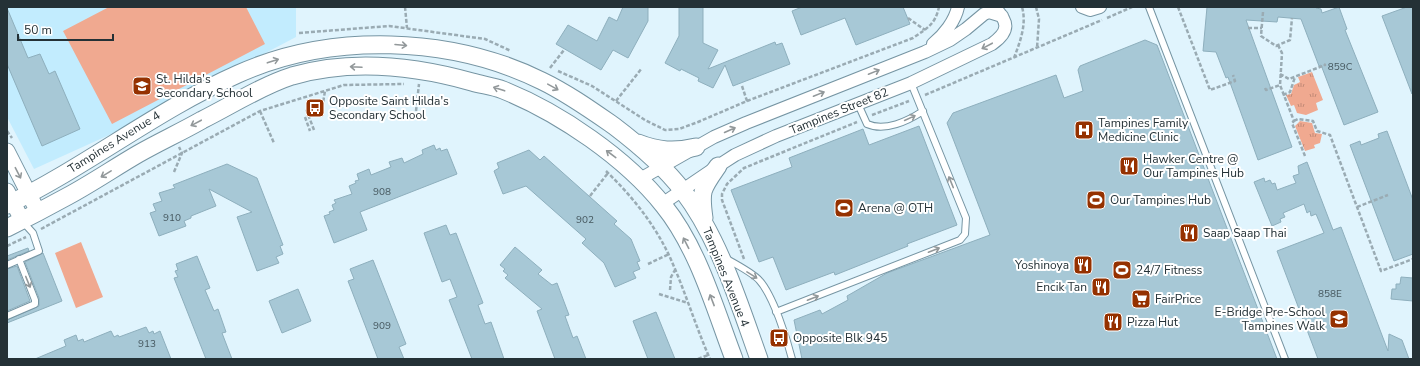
<svg xmlns="http://www.w3.org/2000/svg" width="1420" height="366" font-family="'Nunito Sans',sans-serif">
	<defs>
		<pattern id="park-tufts" width="24" height="20" patternUnits="userSpaceOnUse"><rect width="24" height="20" fill="#f0a990"/><path d="M3 7l-1-3M5 7V3M7 7l1-3M15 17l-1-3M17 17v-4M19 17l1-3" fill="none" stroke="#c28a76"/></pattern>
	</defs>
	<rect width="100%" height="100%" fill="#e0f4fd"/>
	<path fill="#c2ecfe" d="M7,7h289v30l-189,99 -73,33 -27,-52z"/>
	<path fill="#f0a990" d="M109,7h137l19,37 -153,80 -49,-93z
		M81,242l22,55 -27,11 -21,-55z"/>
	<path fill="url(#park-tufts)" d="M1312,72l11,28 -7,3 2,7 -12,5 -9,-2 -3,-8 -3,1 -5,-11 5,-1 3,-9 6,-3 -2,-5z
		M1300,121l12,2 3,10 7,1 -2,9 -6,2 1,3 -10,3 -10,-25z"/>
	<path fill="#a7c8d6" stroke="#8eafbd" d="M623,7h25v14l-20,37 -15,-8 -12,20 -45,-26 12,-19 29,16 12,-24 8,4z
		M679,7h24v36l15,7 -10,19 67,-27 1,3 6,-2 8,21 -57,22 -8,-21 -12,23 -15,-7 1,-3 -18,-9 -1,2 -15,-8 14,-27z
		M802,7h101l7,17 -54,21 -11,-27 -44,17 -9,-24z
		M1207,7h109v1l5,1 1,4 17,-6 8,22 -2,1 33,82 -34,13 -23,-60 -2,1 -18,-47 -23,-2 -1,5 -31,-2 46,127 -34,13 -30,-83 -2,1 -10,-26 -13,-1z
		M1407,7h6l-1,87 -30,-78z
		M7,8l21,50 12,-4 9,20 6,-3 25,58 -38,17 -35,-82z
		M1145,40l12,5 120,314h-475l-8,-39 26,-10 2,4 26,-14 -1,-4 40,-23 103,-38 -43,-112 6,-10 103,-38 8,23 19,-7 -5,-21 2,-4z
		M919,126l38,99 -50,19 1,2 -73,29 -1,-3 -48,18 -13,-33 -14,5 -28,-72 61,-23 -3,-9 74,-29 6,16z
		M1387,131l26,69v54l-19,7 -44,-116 10,-4 1,4 18,-7 -1,-4z
		M434,145l2,5 4,-2 1,3 6,-2 10,25 -97,38 7,18 -33,13 -10,-27 6,-2 -1,-2 5,-2 -2,-5 4,-2 -2,-3 18,-6 -3,-8 7,-3 -1,-2 4,-1 -2,-6 12,-5 2,6 20,-8 -2,-5 13,-4 2,5 19,-9 -1,-4z
		M529,150l11,10 4,-4 73,65 -3,3 17,15 9,22 -3,1 3,7 -7,3 3,6 -21,9 -11,-24 -22,-20 4,-4 -60,-53 -23,8 -9,-23 5,-3 -2,-5z
		M1307,162l26,68 8,-3 47,124 1,-17 13,6 7,19h-91l-41,-108 47,-18 -8,-19 -5,2 -1,-5 -3,2 -3,-9 -21,9 2,4 -5,2 1,3 -9,4 -18,-44 10,-4 1,4 5,-2 2,4 3,-1 2,7 19,-7 -3,-7 6,-2 -1,-8z
		M227,164l30,14 26,67 -3,1 3,8 -7,3 3,6 -22,8 -20,-54 15,-5 -43,-23 7,17 -25,10v2l-7,3 2,5 -27,10 -9,-23 6,-2 -3,-7 9,-3 -3,-8 16,-5 -2,-3z
		M446,225l4,10 6,-2 27,70 -5,2 7,19 6,-2 13,37h-32l-23,-59 8,-3 -7,-18 -8,3 -18,-49z
		M515,247l27,23 -4,4 14,11 5,-2 12,32 -4,1 8,22 4,-2 9,23h-31l-18,-48 5,-2 -37,-31 3,-3 -5,-4 2,-2 -5,-4z
		M28,248l1,3 -22,9v-4z
		M43,253l19,48 -55,22v-3l32,-14v-8l-14,-36z
		M197,256l13,32 -5,2 9,21 4,-2 8,23 -4,1 10,26h-26l-32,-81 4,-1 -3,-6 3,-1 -2,-6z
		M373,260l33,84 -7,3 5,12h-26l-30,-78 6,-2 -4,-10z
		M17,266l13,35 -23,10v-42z
		M1401,277l12,1v23l-22,-2 1,-10h4v-5h4z
		M298,289l13,32 -29,12 -13,-32z
		M656,312l19,47h-27l-15,-38z
		M146,327l3,6 4,-2 1,3 6,-3 11,28h-136l31,-13 -2,-6 12,-5 2,6 5,-2 1,3 27,-11 3,6 4,-2 1,2z"/>
	<g fill="none" stroke-linecap="round" stroke-linejoin="round">
		<defs>
			<path id="service" d="M1149,7l136,352
				M858,104l9,20c18,8 41,-3 56,-13
				M725,258c9,5 28,15 34,22 14,15 28,59 33,79
				M7,265l32,-14 -6,-18 -10,-11
				M776,312l184,-72 5,-6 1,-16 -55,-135
				M7,316l28,-12v-4l-16,-41"/>
			<path id="minor" d="M1082,7l8,3 10,-3
				M933,44c11,-9 22,-23 25,-37
				M640,179l74,-42 32,-14 179,-71 25,-12 16,-11 18,-15 5,-2 13,4
				M662,204l56,-38 17,-11 41,-19 135,-53 81,-39c18,-13 17,-22 2,-37"/>
			<path id="tertiary" d="M7,151l31,61
				M7,191l15,29"/>
			<path id="secondary" d="M638,143c20,8 37,9 58,4
				M7,205c80,-39 150,-95 231,-131 93,-42 213,-38 304,7 25,12 49,29 72,45 25,19 50,40 69,65 36,47 56,112 76,168
				M704,218c-4,-28 -2,-29 14,-52
				M7,228c20,-10 41,-21 61,-32 24,-13 46,-28 70,-42 21,-12 43,-22 64,-34 30,-15 59,-34 90,-44 59,-17 123,-10 180,6 10,3 21,4 31,8 57,23 123,68 161,116 34,42 51,103 70,153"/>
		</defs>
		<use href="#service" stroke="#7695a3" stroke-width="8"/>
		<use href="#minor" stroke="#7695a3" stroke-width="14"/>
		<use href="#tertiary" stroke="#7695a3" stroke-width="17"/>
		<use href="#secondary" stroke="#7695a3" stroke-width="19"/>
		<path stroke="#9aabb3" stroke-width="2.5" stroke-dasharray="4 2" stroke-linecap="butt" d="M405,7l2,21
			M1036,7l3,12 -2,29
			M1178,7l32,83 25,-9 -2,-6
			M1263,12l-2,24 15,10 14,-6 2,-22
			M908,18l17,12
			M1107,18l25,-11
			M1248,28h14
			M299,33l90,-7 96,13 26,12
			M1278,45l4,8 -2,32 14,36 -2,2 13,33
			M1014,58c6,-16 13,-34 8,-51
			M550,68l14,-18
			M558,71l34,15 53,34 20,10 14,-1 19,-7 49,-21 166,-63c14,-10 22,-13 26,-31
			M1280,74l9,5 36,-14 -1,-1
			M742,86l5,15
			M1265,88l1,2 14,-5
			M925,95l177,-75
			M1283,95l7,-3 5,-15
			M616,101l26,-33
			M260,111l14,32
			M416,111l3,-27
			M872,115l37,-14
			M305,117l5,14
			M1294,121l4,-2 15,2 4,10 13,4 51,136 32,-12
			M314,130l-8,-21 17,-6 2,-12
			M7,131l5,7
			M606,171c27,26 51,56 66,91 14,32 24,65 38,97
			M174,172l8,-19 -3,-6
			M590,196l18,-23
			M1357,207l31,-12
			M41,229l219,-118 84,-26 60,-1
			M7,246l19,-9
			M744,259l-22,-59v-6l5,-10 17,-16 113,-46
			M648,264l21,-10
			M670,290l1,-13 4,-7
			M659,294l29,9
			M698,359l10,-4"/>
		<use href="#service" stroke="#fff" stroke-width="6"/>
		<use href="#minor" stroke="#fff" stroke-width="12"/>
		<use href="#tertiary" stroke="#fff" stroke-width="15"/>
		<use href="#secondary" stroke="#fff" stroke-width="17"/>
	</g>
	<defs><path id="oneway-shaft" d="M-6 0H5M1.5-3L5.5 0L1.5 3" fill="none" stroke-width="1.6" stroke-linecap="round" stroke-linejoin="round"/></defs>
	<g stroke="#92989a">
		<use href="#oneway-shaft" transform="translate(401 45) rotate(5)"/>
		<use href="#oneway-shaft" transform="translate(987 46) rotate(152)"/>
		<use href="#oneway-shaft" transform="translate(273 61) rotate(-18)"/>
		<use href="#oneway-shaft" transform="translate(356 67) rotate(-177)"/>
		<use href="#oneway-shaft" transform="translate(874 72) rotate(-22)"/>
		<use href="#oneway-shaft" transform="translate(553 87) rotate(29)"/>
		<use href="#oneway-shaft" transform="translate(499 89) rotate(-162)"/>
		<use href="#oneway-shaft" transform="translate(819 94) rotate(-22)"/>
		<use href="#oneway-shaft" transform="translate(910 118) rotate(-25)"/>
		<use href="#oneway-shaft" transform="translate(196 123) rotate(152)"/>
		<use href="#oneway-shaft" transform="translate(730 130) rotate(-24)"/>
		<use href="#oneway-shaft" transform="translate(611 154) rotate(-143)"/>
		<use href="#oneway-shaft" transform="translate(18 173) rotate(63)"/>
		<use href="#oneway-shaft" transform="translate(106 174) rotate(149)"/>
		<use href="#oneway-shaft" transform="translate(951 182) rotate(-112)"/>
		<use href="#oneway-shaft" transform="translate(686 243) rotate(-117)"/>
		<use href="#oneway-shaft" transform="translate(934 250) rotate(-21)"/>
		<use href="#oneway-shaft" transform="translate(752 275) rotate(32)"/>
		<use href="#oneway-shaft" transform="translate(28 282) rotate(68)"/>
		<use href="#oneway-shaft" transform="translate(813 298) rotate(-21)"/>
		<use href="#oneway-shaft" transform="translate(712 300) rotate(-111)"/>
	</g>
	<defs>
		<symbol id="school-square" viewBox="-11 -11 22 22"><rect x="-9" y="-9" width="18" height="18" rx="4" fill="#953100" stroke="#fff"/><path d="M0-5L7-2L0 1L-7-2ZM-4 1L0 2.5L4 1V4Q0 6-4 4Z" fill="#fff"/></symbol>
		<symbol id="bus-square" viewBox="-11 -11 22 22"><rect x="-9" y="-9" width="18" height="18" rx="4" fill="#953100" stroke="#fff"/><path d="M-5-6H5V4H4V6H2V4H-2V6H-4V4H-5ZM-3.5-4V0h7V-4ZM-3.5 1.2v1.5H-2V1.2ZM2 1.2v1.5H3.5V1.2Z" fill="#fff"/></symbol>
		<symbol id="hospital-square" viewBox="-11 -11 22 22"><rect x="-9" y="-9" width="18" height="18" rx="4" fill="#953100" stroke="#fff"/><path d="M-5-5h3v3.5h4V-5h3V5h-3V1.5h-4V5h-3Z" fill="#fff"/></symbol>
		<symbol id="restaurant-square" viewBox="-11 -11 22 22"><rect x="-9" y="-9" width="18" height="18" rx="4" fill="#953100" stroke="#fff"/><path d="M-5-6h1v4h1v-4h1v4h1v-4h1v5L-1.5 .5V6h-2V.5L-5-1ZM5-6V6H3V1.5H1.5Q1.5-4 5-6Z" fill="#fff"/></symbol>
		<symbol id="stadium-square" viewBox="-11 -11 22 22"><rect x="-9" y="-9" width="18" height="18" rx="4" fill="#953100" stroke="#fff"/><path d="M0-5a6.5 5 0 1 0 0 10a6.5 5 0 1 0 0-10ZM-3.5-1.8h7v3.6h-7Z" fill="#fff"/></symbol>
		<symbol id="supermarket-square" viewBox="-11 -11 22 22"><rect x="-9" y="-9" width="18" height="18" rx="4" fill="#953100" stroke="#fff"/><path d="M-6-5.5h2.5l.6 2H6L4.5 2H-2.5L-4.4-4H-6ZM-1.5 3.2a1.3 1.3 0 1 0 .1 0ZM3 3.2a1.3 1.3 0 1 0 .1 0Z" fill="#fff"/></symbol>
	</defs>
	<g fill-rule="evenodd">
		<use href="#school-square" x="131" y="75" width="22" height="22"/>
		<use href="#bus-square" x="304" y="97" width="22" height="22"/>
		<use href="#hospital-square" x="1073" y="119" width="22" height="22"/>
		<use href="#restaurant-square" x="1118" y="155" width="22" height="22"/>
		<use href="#stadium-square" x="1085" y="189" width="22" height="22"/>
		<use href="#stadium-square" x="833" y="197" width="22" height="22"/>
		<use href="#restaurant-square" x="1178" y="222" width="22" height="22"/>
		<use href="#restaurant-square" x="1072" y="254" width="22" height="22"/>
		<use href="#stadium-square" x="1111" y="259" width="22" height="22"/>
		<use href="#restaurant-square" x="1090" y="276" width="22" height="22"/>
		<use href="#supermarket-square" x="1130" y="288" width="22" height="22"/>
		<use href="#school-square" x="1328" y="308" width="22" height="22"/>
		<use href="#restaurant-square" x="1102" y="311" width="22" height="22"/>
		<use href="#bus-square" x="768" y="327" width="22" height="22"/>
	</g>
	<g text-anchor="middle" stroke-width="4" stroke-linejoin="round" paint-order="stroke">
		<g font-size="10" fill="#45575e">
			<text x="1340" y="70">859C</text>
			<text x="382" y="195">908</text>
			<text x="172" y="221">910</text>
			<text x="585" y="223">902</text>
			<text x="1330" y="297">858E</text>
			<text x="382" y="329">909</text>
			<text x="147" y="347">913</text>
		</g>
		<g font-size="12" fill="#243136" stroke="#fff" text-anchor="start">
			<text x="156" y="83">St. Hilda's<tspan x="156" dy="14">Secondary School</tspan></text>
			<text x="329" y="105">Opposite Saint Hilda's<tspan x="329" dy="14">Secondary School</tspan></text>
			<text x="1098" y="127">Tampines Family<tspan x="1098" dy="14">Medicine Clinic</tspan></text>
			<text x="1143" y="163">Hawker Centre @<tspan x="1143" dy="14">Our Tampines Hub</tspan></text>
			<text x="1110" y="204">Our Tampines Hub</text>
			<text x="858" y="212">Arena @ OTH</text>
			<text x="1203" y="237">Saap Saap Thai</text>
			<text x="1069" y="269" text-anchor="end">Yoshinoya</text>
			<text x="1136" y="274">24/7 Fitness</text>
			<text x="1087" y="291" text-anchor="end">Encik Tan</text>
			<text x="1155" y="303">FairPrice</text>
			<text x="1325" y="316" text-anchor="end">E-Bridge Pre-School<tspan x="1325" dy="14">Tampines Walk</tspan></text>
			<text x="1127" y="326">Pizza Hut</text>
			<text x="793" y="342">Opposite Blk 945</text>
		</g>
		<g font-size="12" fill="#243136" stroke="#fff">
			<text transform="translate(839 111) rotate(-22)" y="4">Tampines Street 82</text>
			<text transform="translate(114 142) rotate(-32)" y="4">Tampines Avenue 4</text>
			<text transform="translate(726 277) rotate(68)" y="4">Tampines Avenue 4</text>
		</g>
	</g>
	<rect width="1420" height="366" fill="none" stroke="#243136" stroke-width="16"/>
	<path d="M18 34v6h95v-6" fill="none" stroke="#243136" stroke-width="2"/>
	<text x="24" y="34" font-size="12" fill="#243136" stroke="#ffffff" stroke-width="3" paint-order="stroke">50 m</text>
</svg>
